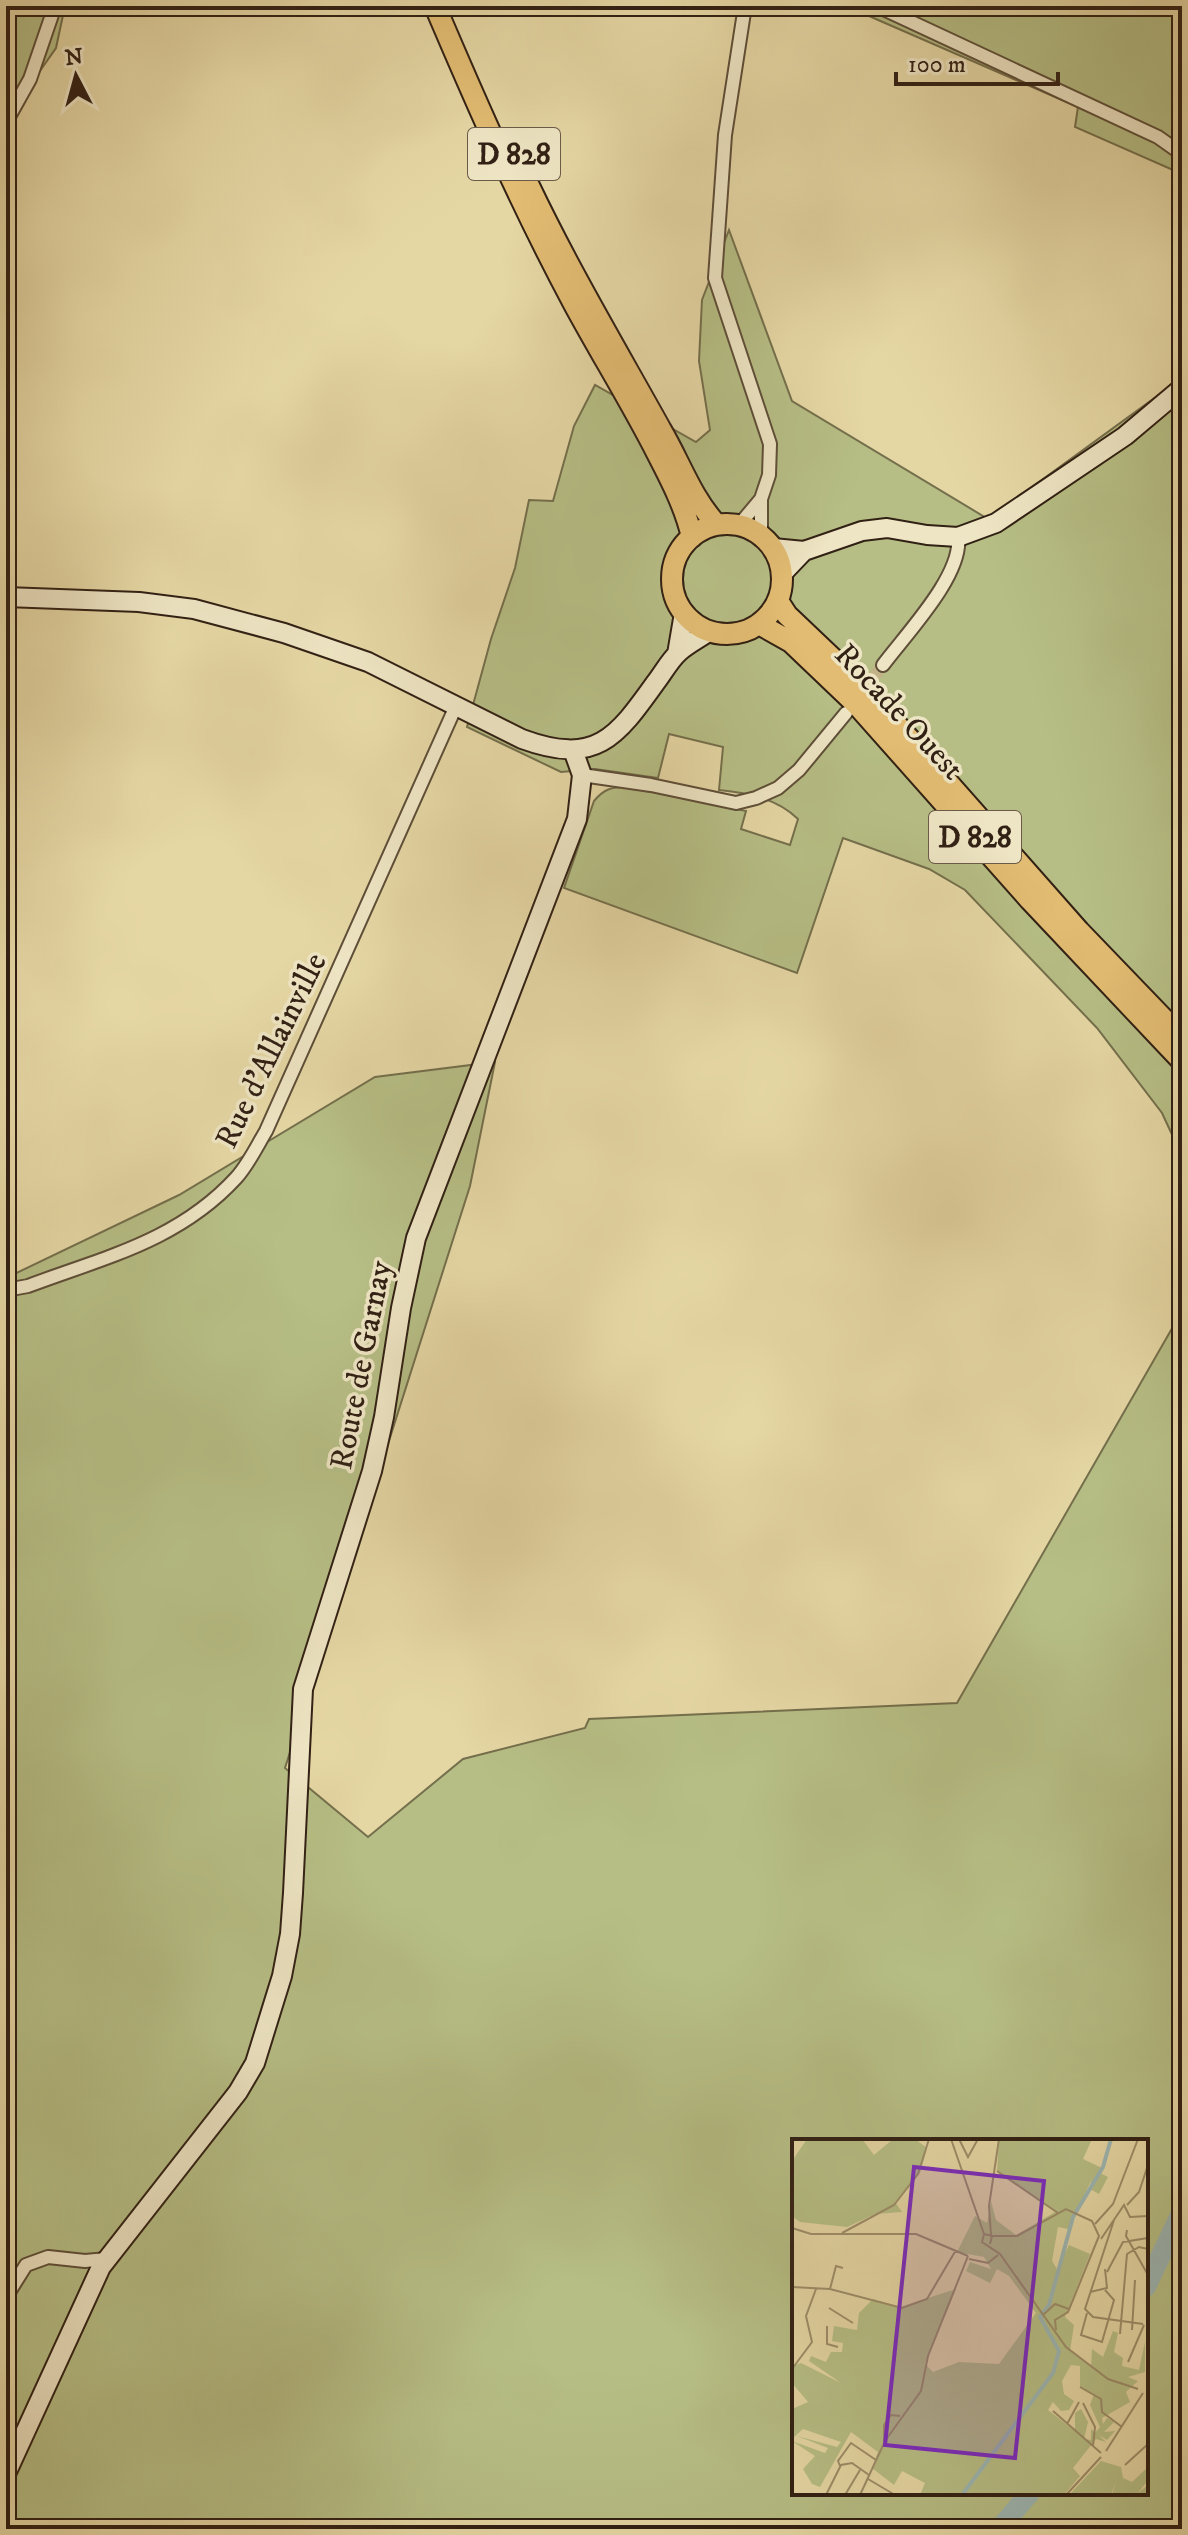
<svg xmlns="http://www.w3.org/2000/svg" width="1188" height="2535" font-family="'IM FELL DW Pica',serif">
	<rect width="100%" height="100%" fill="#e5d7a4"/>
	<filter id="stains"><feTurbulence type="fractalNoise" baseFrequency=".0025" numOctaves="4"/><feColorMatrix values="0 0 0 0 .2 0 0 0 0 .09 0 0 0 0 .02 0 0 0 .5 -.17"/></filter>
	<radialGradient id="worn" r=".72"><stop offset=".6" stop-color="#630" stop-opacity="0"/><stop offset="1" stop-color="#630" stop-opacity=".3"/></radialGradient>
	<path fill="#b6be85" stroke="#746f4c" stroke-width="2" fill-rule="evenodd" d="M6,6h59l-9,42 -50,71z
		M846,6h336v168l-107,-47 3,-20z
		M729,230l63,171 196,118 194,-141v778l-20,-43 -65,-85 -132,-138 -36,-21 -86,-31 -46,135 -233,-85 30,-87c10,-12 17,-14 33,-14l119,24 -5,18 49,16 8,-26c-22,-21 -50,-26 -79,-29l4,-43 -54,-13 -11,44 -63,-9 -34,3 -94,-45 24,-88 24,-71 14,-68 24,1 21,-75 21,-41 101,57 14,-12 -11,-69 3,-61z
		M495,1062l-25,124 -185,582 83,69 95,-78 122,-31 4,-9 368,-16 225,-392v1218h-1176v-1251l173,-83 196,-118zM794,2141h352v352h-352z"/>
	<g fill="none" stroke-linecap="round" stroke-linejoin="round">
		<path stroke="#9cb6b2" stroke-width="20" d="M1146,2287l36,-76
			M999,2529l31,-36"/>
		<path stroke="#c1b287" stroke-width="12" stroke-dasharray="12 6" stroke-linecap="butt" d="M863,691l20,-26"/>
		<defs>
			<path id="street" d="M745,6l-20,129 -10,143 55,166 -1,31 -8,24v36
				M877,6l281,131 24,17
				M6,122l24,-43 25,-73
				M739,525l22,-26
				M883,665c23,-31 80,-90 75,-128
				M582,775l69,10 85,18 20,-5 22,-10 21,-18 47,-57
				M6,1290l22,-4c77,-29 150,-45 208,-108 12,-13 21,-32 30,-47l190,-425
				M6,2297l20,-32 22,-8 37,4 22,-2"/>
			<path id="secondary" d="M773,548l31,3 58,-20 25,-3 40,7 31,2 38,-14 129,-87 57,-48
				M782,574l22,-23
				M6,597l133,5 55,7 90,24 84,29 154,77c74,27 94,-1 134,-57 7,-9 14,-22 23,-30 9,-8 21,-14 31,-21
				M677,654l7,-41
				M6,2474l95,-207 137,-175 17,-29 27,-87 8,-42 3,-41 10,-204 69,-218 12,-54 17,-109 15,-70 161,-419 5,-44 -9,-25"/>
			<path id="primary" d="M435,6c43,101 87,201 139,298 27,50 57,98 83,149 14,27 28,54 35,84
				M529,186c40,84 87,163 132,244 19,32 30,67 56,95
				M672 579a55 55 0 1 1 110 0a55 55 0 1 1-110 0Z
				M778,601l9,14 81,77 211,239 103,107
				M759,624l32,18 66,63 173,195 152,161"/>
		</defs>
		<use href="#street" stroke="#5e4e38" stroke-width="16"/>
		<use href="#secondary" stroke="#312014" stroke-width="22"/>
		<use href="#primary" stroke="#312014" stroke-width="24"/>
		<use href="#street" stroke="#eee5c4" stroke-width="12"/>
		<use href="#secondary" stroke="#eee5c4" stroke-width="18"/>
		<use href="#primary" stroke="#e2bc72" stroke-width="20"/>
	</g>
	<g text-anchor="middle" stroke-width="7" stroke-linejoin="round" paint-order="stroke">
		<g fill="#eee5c4" stroke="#6a5b49" stroke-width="2">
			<rect x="468" y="128" width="92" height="52" rx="6"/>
			<rect x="929" y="811" width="92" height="52" rx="6"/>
		</g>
		<g font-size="30" font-weight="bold" fill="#312014">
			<text x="514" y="164">D 828</text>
			<text x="975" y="847">D 828</text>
		</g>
		<g font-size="32" fill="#312014" stroke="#eee5c4">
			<text transform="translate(900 711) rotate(47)" y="11">Rocade Ouest</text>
			<text transform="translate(270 1050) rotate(-64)" y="11">Rue d'Allainville</text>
			<text transform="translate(360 1365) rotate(-79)" y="11">Route de Garnay</text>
		</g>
	</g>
	<g transform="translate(792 2139)">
		<rect width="356" height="356" fill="#e5d7a4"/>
		<path d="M15,0h55l12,16 19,-16h22l12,9 -7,25 -25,29 7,10 -27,2 -28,13 -47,-5 -8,-6v-55zM207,0h93l-9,20 19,9 -2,5 8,4 -9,17 -9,-5 1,-8 -23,48 -10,-2 -6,34 5,8 12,-24 21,9 -25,63 9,8 -4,26 21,16 1,-18 11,8 10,-26 5,2 -4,19 9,6 -1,8 17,4 6,-28v30l-17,5 10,4 -12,11 4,10 -28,16 1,6 4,-6 7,4 -10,10 11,-1 -8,9 -8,-5 7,7 -10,-3 -23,29 7,8 -16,19h-144l5,-12 -23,-12 -8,14 -22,-17 6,-16 -27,-20 -31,55 -8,-3 -9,-15 12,-13 -23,-15 33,12 3,-5 -31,-12 40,11 4,-5 -38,-13 -11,10v-30l16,-7 -16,-19v-17l9,-3 40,20 -32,-22 2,-5 15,6 5,-10h11l1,-9 -11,-2 2,-15 23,4 2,-17 14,-14 27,8 56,-18 -31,75 8,8 26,-10 40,2 37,-51 -27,-37 -12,-7 -7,14 -24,-12 4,-9 21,7 -7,-12 -27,-5 18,-36 12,7 4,-22 5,19 20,15 39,-23 -58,-40zM279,226l9,1v21l14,7 -4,11 10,22 -5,6 -4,-4v11l-7,-1 4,-17 -7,-13 -6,4v18l-27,-21 5,-8 8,9 8,-1 5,-9 -10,-7 -2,-13zM309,322l20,6 2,11 9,4 16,-15v13l-10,13 10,-8v10h-36l4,-14 -5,14h-42z" fill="#b6be85" fill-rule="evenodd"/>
		<path fill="none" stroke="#9cb6b2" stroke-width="4" d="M170,356l91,-122 6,-22 -19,-34 9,-12 24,-88 30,-50 8,-28"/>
		<path fill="none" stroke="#9d8e6a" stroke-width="2" d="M159,0l33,95M167,0l9,18 10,-18M205,32l61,42M335,66l12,-13 9,-27M322,81l-29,89 8,8 50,7M303,85l18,-20 25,-65M0,89l19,6h105l52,22M335,91l-1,6 22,39M50,94l52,-28 24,-31 11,-35M199,96l-2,-29 10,-67M200,97h25l49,-27 26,12 7,15 -31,76 -13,8 1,10M309,100l23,-34 6,12 18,-1M198,105l2,-8 -8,-2 -2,8 18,12 66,93 42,32 30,10M177,120l19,4 10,-8M315,133l16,-30 25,-4M0,148l38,2 72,19 25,-9 29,-49M38,150l6,-23 7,2M298,153l17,-4 -2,-19M37,169l24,15M295,174l-6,22 21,7 12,-42 -9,-10M251,176l12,-11 14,5M35,187v18l11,3M340,191l3,-50M328,195l7,-80 12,-7 9,2M336,223l16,-37M0,230l20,-27 -6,-26 10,-27M288,248l21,12 1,13 20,15M291,264l12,24 -2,19M261,272l48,42M275,285l12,-22M92,304v-18l7,-10 9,1M314,312l37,-58M333,326l23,-21M48,327l-2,-5 13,-18 25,17M76,340l27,16M34,356l15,-30 11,-2 17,12M53,356l15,-25M68,356l25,-54 36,-50 7,-35 40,-100M274,356l35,-38"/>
		<path fill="#7b2cbf" fill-opacity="0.15" stroke="#7b2cbf" stroke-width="4" d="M122,28l130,14 -29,277 -130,-13z"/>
		<rect width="356" height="356" fill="none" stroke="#312014" stroke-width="4"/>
	</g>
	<rect width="1188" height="2535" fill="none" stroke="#e5d7a4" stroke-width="32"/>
	<rect x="8" y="8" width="1172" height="2519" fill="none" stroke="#312014" stroke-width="4"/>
	<rect x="16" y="16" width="1156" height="2503" fill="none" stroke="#312014" stroke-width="2"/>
	<g transform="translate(76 76) rotate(354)" stroke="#eee5c4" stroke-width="6" paint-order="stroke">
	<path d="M0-6L14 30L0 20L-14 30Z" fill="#312014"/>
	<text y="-12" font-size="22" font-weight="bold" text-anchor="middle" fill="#312014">N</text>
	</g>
	<path d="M896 72v12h162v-12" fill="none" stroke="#312014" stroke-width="4"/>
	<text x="908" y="72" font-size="24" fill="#312014" stroke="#eee5c4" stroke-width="6" paint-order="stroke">100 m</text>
	<rect width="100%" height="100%" filter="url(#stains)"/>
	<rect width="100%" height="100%" fill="url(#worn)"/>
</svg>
